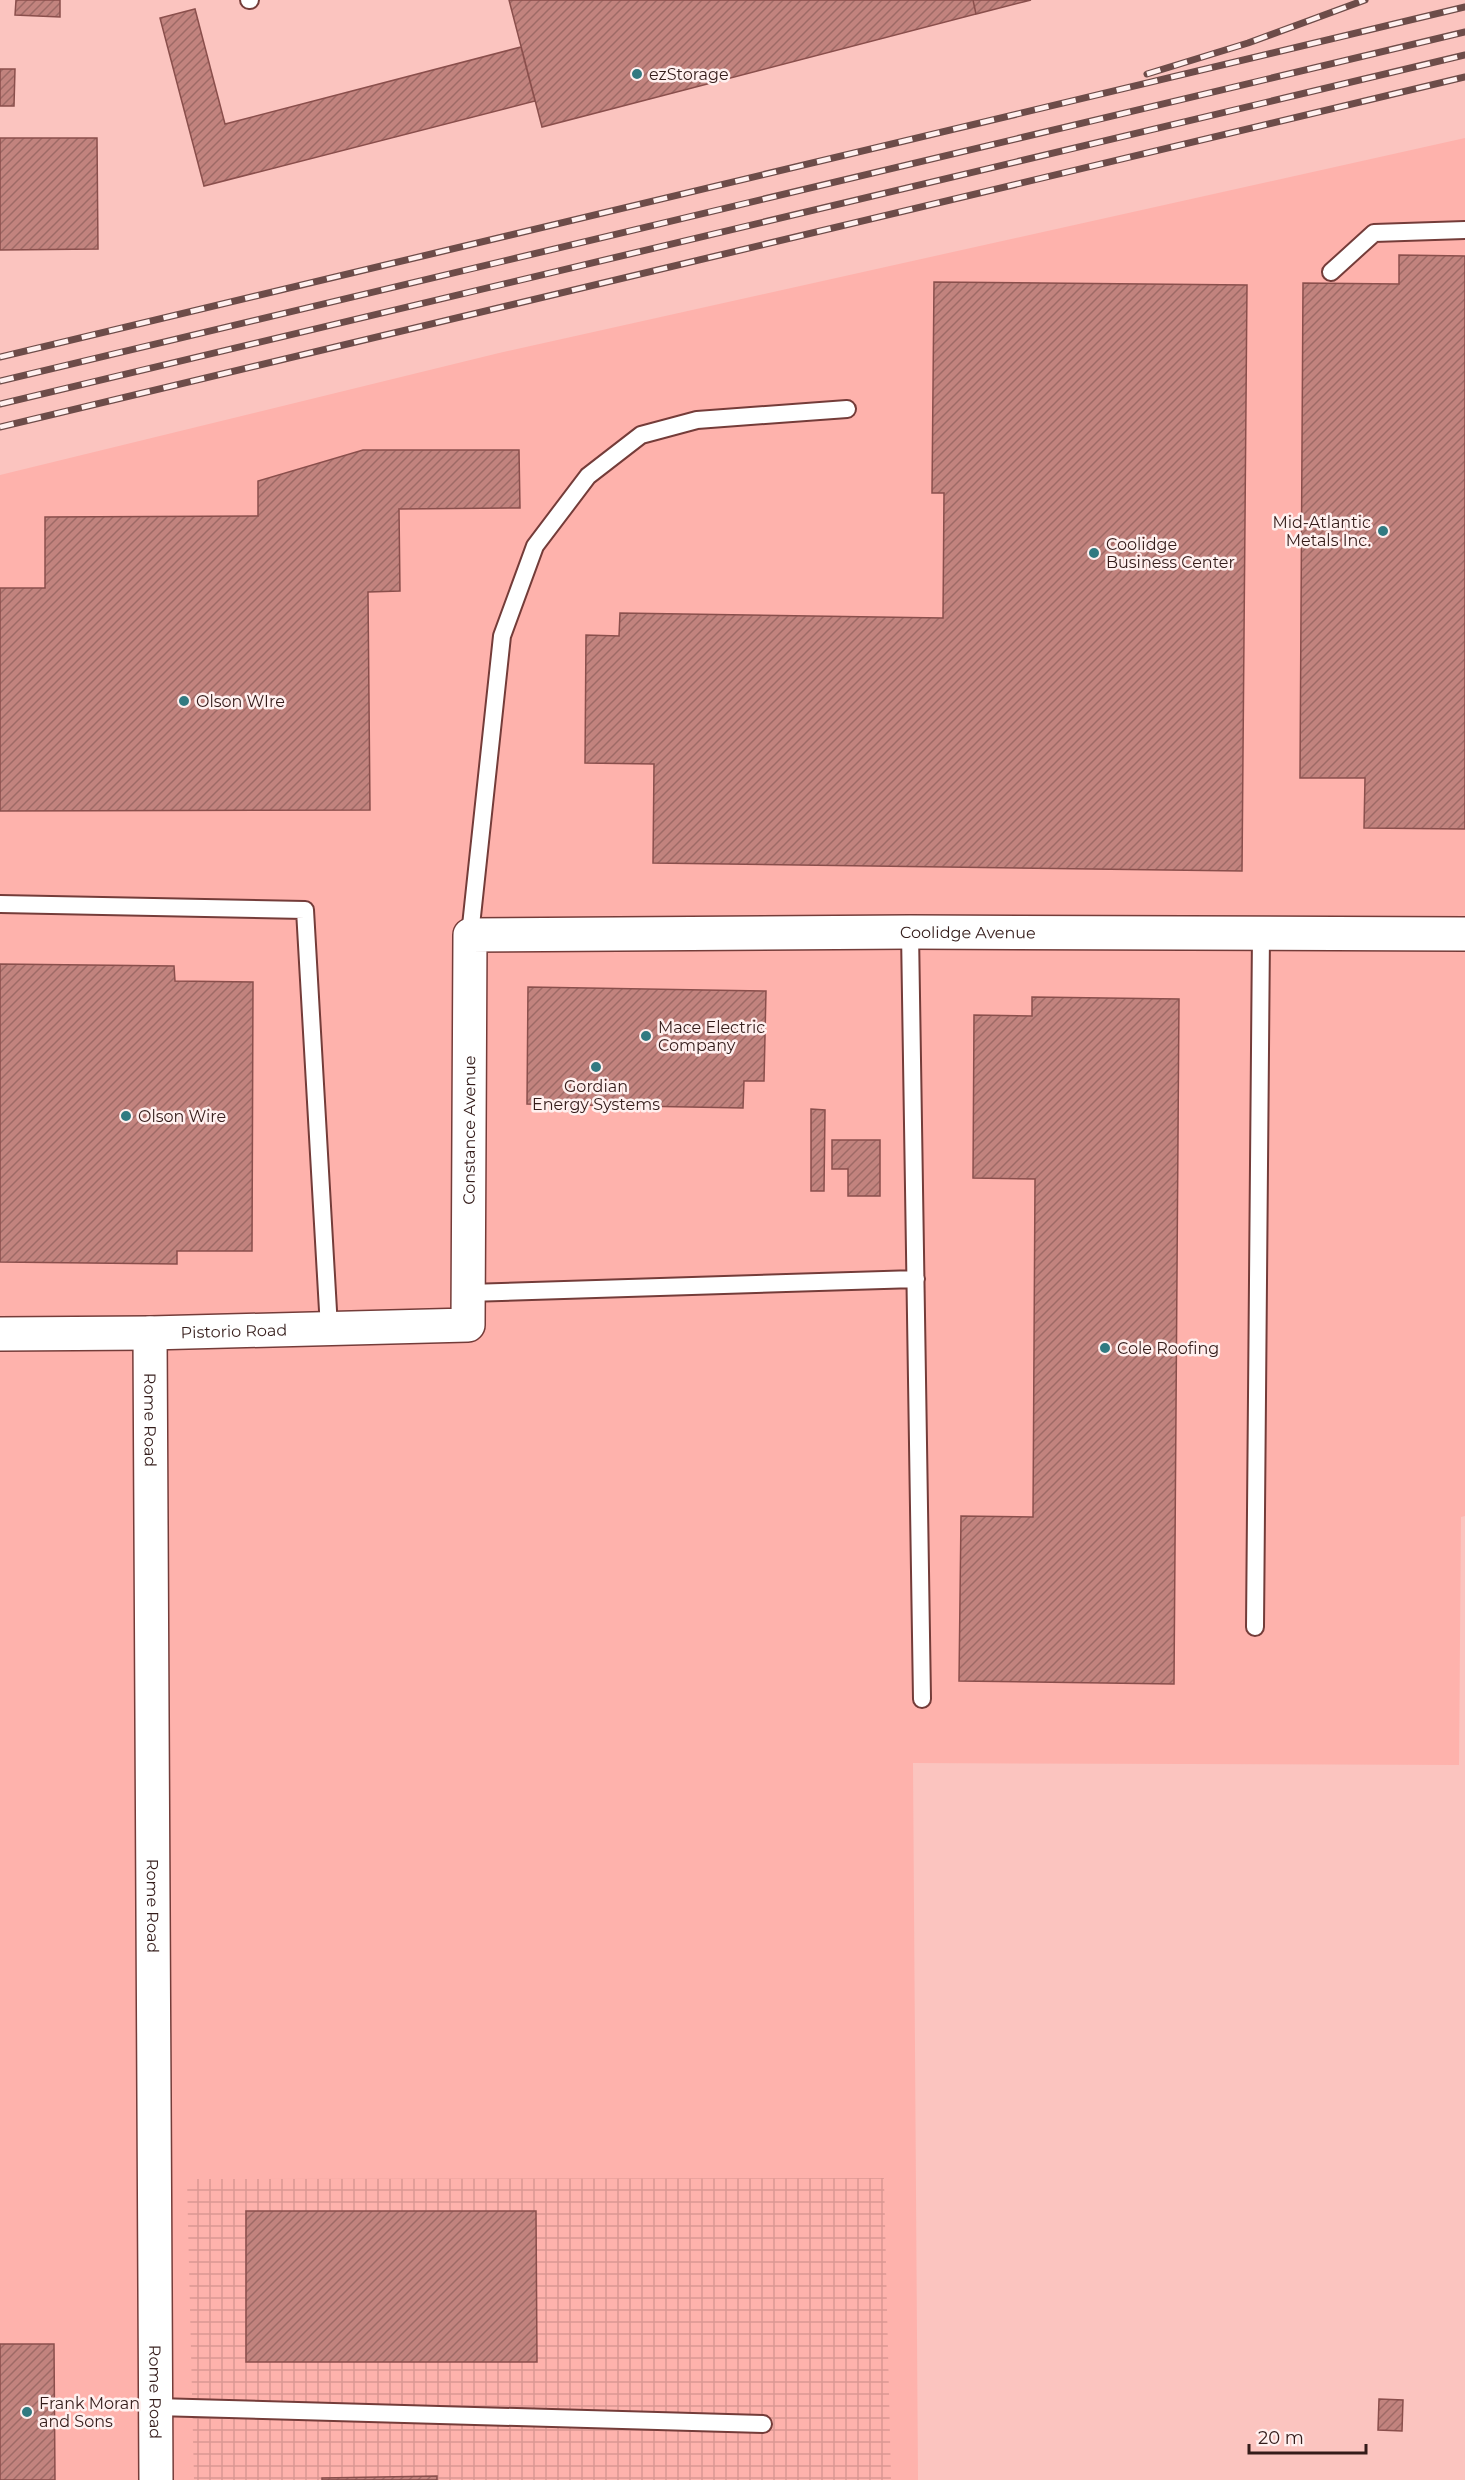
<svg xmlns="http://www.w3.org/2000/svg" width="1465" height="2480" font-family="Montserrat,sans-serif">
	<defs>
		<pattern id="industrial-grid" width="8" height="8" patternUnits="userSpaceOnUse" patternTransform="scale(1.5)"><rect width="8" height="8" fill="#feb2ac"/><path d="M0 4h8M4 0v8" fill="none" stroke="#da9893"/></pattern>
		<pattern id="building-hatch" width="6" height="6" patternUnits="userSpaceOnUse" patternTransform="scale(1.5)"><rect width="6" height="6" fill="#c2837e"/><path d="M-1 1l2-2M0 6l6-6M5 7l2-2" fill="none" stroke="#9e6a66"/></pattern>
	</defs>
	<rect width="100%" height="100%" fill="#fbc4bf"/>
	<path fill="#feb2ac" d="M1465,138v1378l-4,1 -2,248 -546,-2 5,717h-918v-2005l499,-122z"/>
	<path fill="url(#industrial-grid)" d="M884,2178l7,302h-697l-7,-301z"/>
	<path fill="url(#building-hatch)" stroke="#8a4f4c" stroke-width="1.5" d="M16,0h44v17l-45,-2z
		M509,0h464l3,14 -434,113z
		M973,0h58l-55,14z
		M195,9l30,115 296,-77 14,54 -331,85 -44,-168z
		M0,69h15l-1,37h-14z
		M0,138h97l1,111 -98,1z
		M1399,255l66,1v573l-101,-1 1,-50h-65l3,-495 96,1z
		M934,282l313,3 -5,586 -589,-8 1,-99 -69,-1 1,-128 33,1 1,-23 323,5 1,-125h-12z
		M363,450h156l1,58 -121,1 1,82 -32,1 2,218 -370,1v-223h45v-71l213,-1v-35z
		M0,964l174,2 1,15 78,1 -1,269h-75v13l-177,-2z
		M528,987l238,4 -2,90h-20l-1,27 -216,-4z
		M1032,997l147,2 -5,685 -215,-3 2,-165 72,1 2,-338 -62,-1 1,-163 58,1z
		M811,1109l14,1 -1,81h-13z
		M832,1140h48v56h-32v-27h-16z
		M246,2211h290l1,151h-291z
		M0,2344h54l1,136h-55z
		M1379,2399l24,1 -1,31 -24,-1z
		M437,2476v4h-115v-2z"/>
	<g fill="none" stroke-linecap="round" stroke-linejoin="round">
		<defs>
			<path id="service" d="M249,0h1
				M1331,272l43,-39 91,-3
				M0,904l305,6 24,418
				M910,932l12,767
				M470,935l32,-299 33,-90 53,-70 53,-41 56,-15 150,-11
				M468,1293l448,-14
				M1255,1627l6,-693
				M156,2407l607,17"/>
			<g id="minor">
				<path id="s1" d="M150,1333l6,1147"/>
				<path id="s2" d="M0,1334l150,-1 318,-8 2,-390 440,-3 555,2"/>
			</g>
		</defs>
		<use href="#service" stroke="#743c39" stroke-width="20"/>
		<use href="#minor" stroke="#743c39" stroke-width="36"/>
		<use href="#service" stroke="#fff" stroke-width="16"/>
		<use href="#minor" stroke="#fff" stroke-width="33"/>
		<defs>
			<path id="rail" d="M1147,74l101,-31 117,-43
				M0,357l1465,-350
				M0,381l1465,-349
				M0,404l1465,-349
				M0,427l1465,-350"/>
		</defs>
		<use href="#rail" stroke="#6d4c49" stroke-width="7"/>
		<use href="#rail" stroke="#fff0ef" stroke-width="4.5" stroke-dasharray="14" stroke-linecap="butt"/>
	</g>
	<g fill="#317a81" stroke="#fff0ef" stroke-width="2">
		<circle cx="637" cy="74" r="6"/>
		<circle cx="1383" cy="531" r="6"/>
		<circle cx="1094" cy="553" r="6"/>
		<circle cx="184" cy="701" r="6"/>
		<circle cx="646" cy="1036" r="6"/>
		<circle cx="596" cy="1067" r="6"/>
		<circle cx="126" cy="1116" r="6"/>
		<circle cx="1105" cy="1348" r="6"/>
		<circle cx="27" cy="2412" r="6"/>
	</g>
	<g text-anchor="middle" stroke-width="5" stroke-linejoin="round" paint-order="stroke">
		<g font-size="16" fill="#341c1a" stroke="#fff0ef" text-anchor="start">
			<text x="649" y="80">ezStorage</text>
			<text x="1371" y="528" text-anchor="end">Mid-Atlantic<tspan x="1371" dy="18">Metals Inc.</tspan></text>
			<text x="1106" y="550">Coolidge<tspan x="1106" dy="18">Business Center</tspan></text>
			<text x="196" y="707">Olson WIre</text>
			<text x="658" y="1033">Mace Electric<tspan x="658" dy="18">Company</tspan></text>
			<text x="596" y="1092" text-anchor="middle">Gordian<tspan x="596" dy="18">Energy Systems</tspan></text>
			<text x="138" y="1122">Olson Wire</text>
			<text x="1117" y="1354">Cole Roofing</text>
			<text x="39" y="2409">Frank Moran<tspan x="39" dy="18">and Sons</tspan></text>
		</g>
		<g font-size="16" fill="#341c1a" stroke="#fff0ef">
			<text dy="6" stroke="none"><textPath href="#s2" startOffset="1356">Coolidge Avenue</textPath></text>
			<text dy="6" stroke="none"><textPath href="#s2" startOffset="663">Constance Avenue</textPath></text>
			<text dy="6" stroke="none"><textPath href="#s2" startOffset="234">Pistorio Road</textPath></text>
			<text dy="6" stroke="none"><textPath href="#s1" startOffset="87">Rome Road</textPath></text>
			<text dy="6" stroke="none"><textPath href="#s1" startOffset="573">Rome Road</textPath></text>
			<text dy="6" stroke="none"><textPath href="#s1" startOffset="1059">Rome Road</textPath></text>
		</g>
	</g>
	<path d="M1249 2444v9h117v-9" fill="none" stroke="#341c1a" stroke-width="3"/>
	<text x="1258" y="2444" font-size="18" fill="#341c1a" stroke="#fff0ef" stroke-width="4.5" paint-order="stroke">20 m</text>
</svg>
